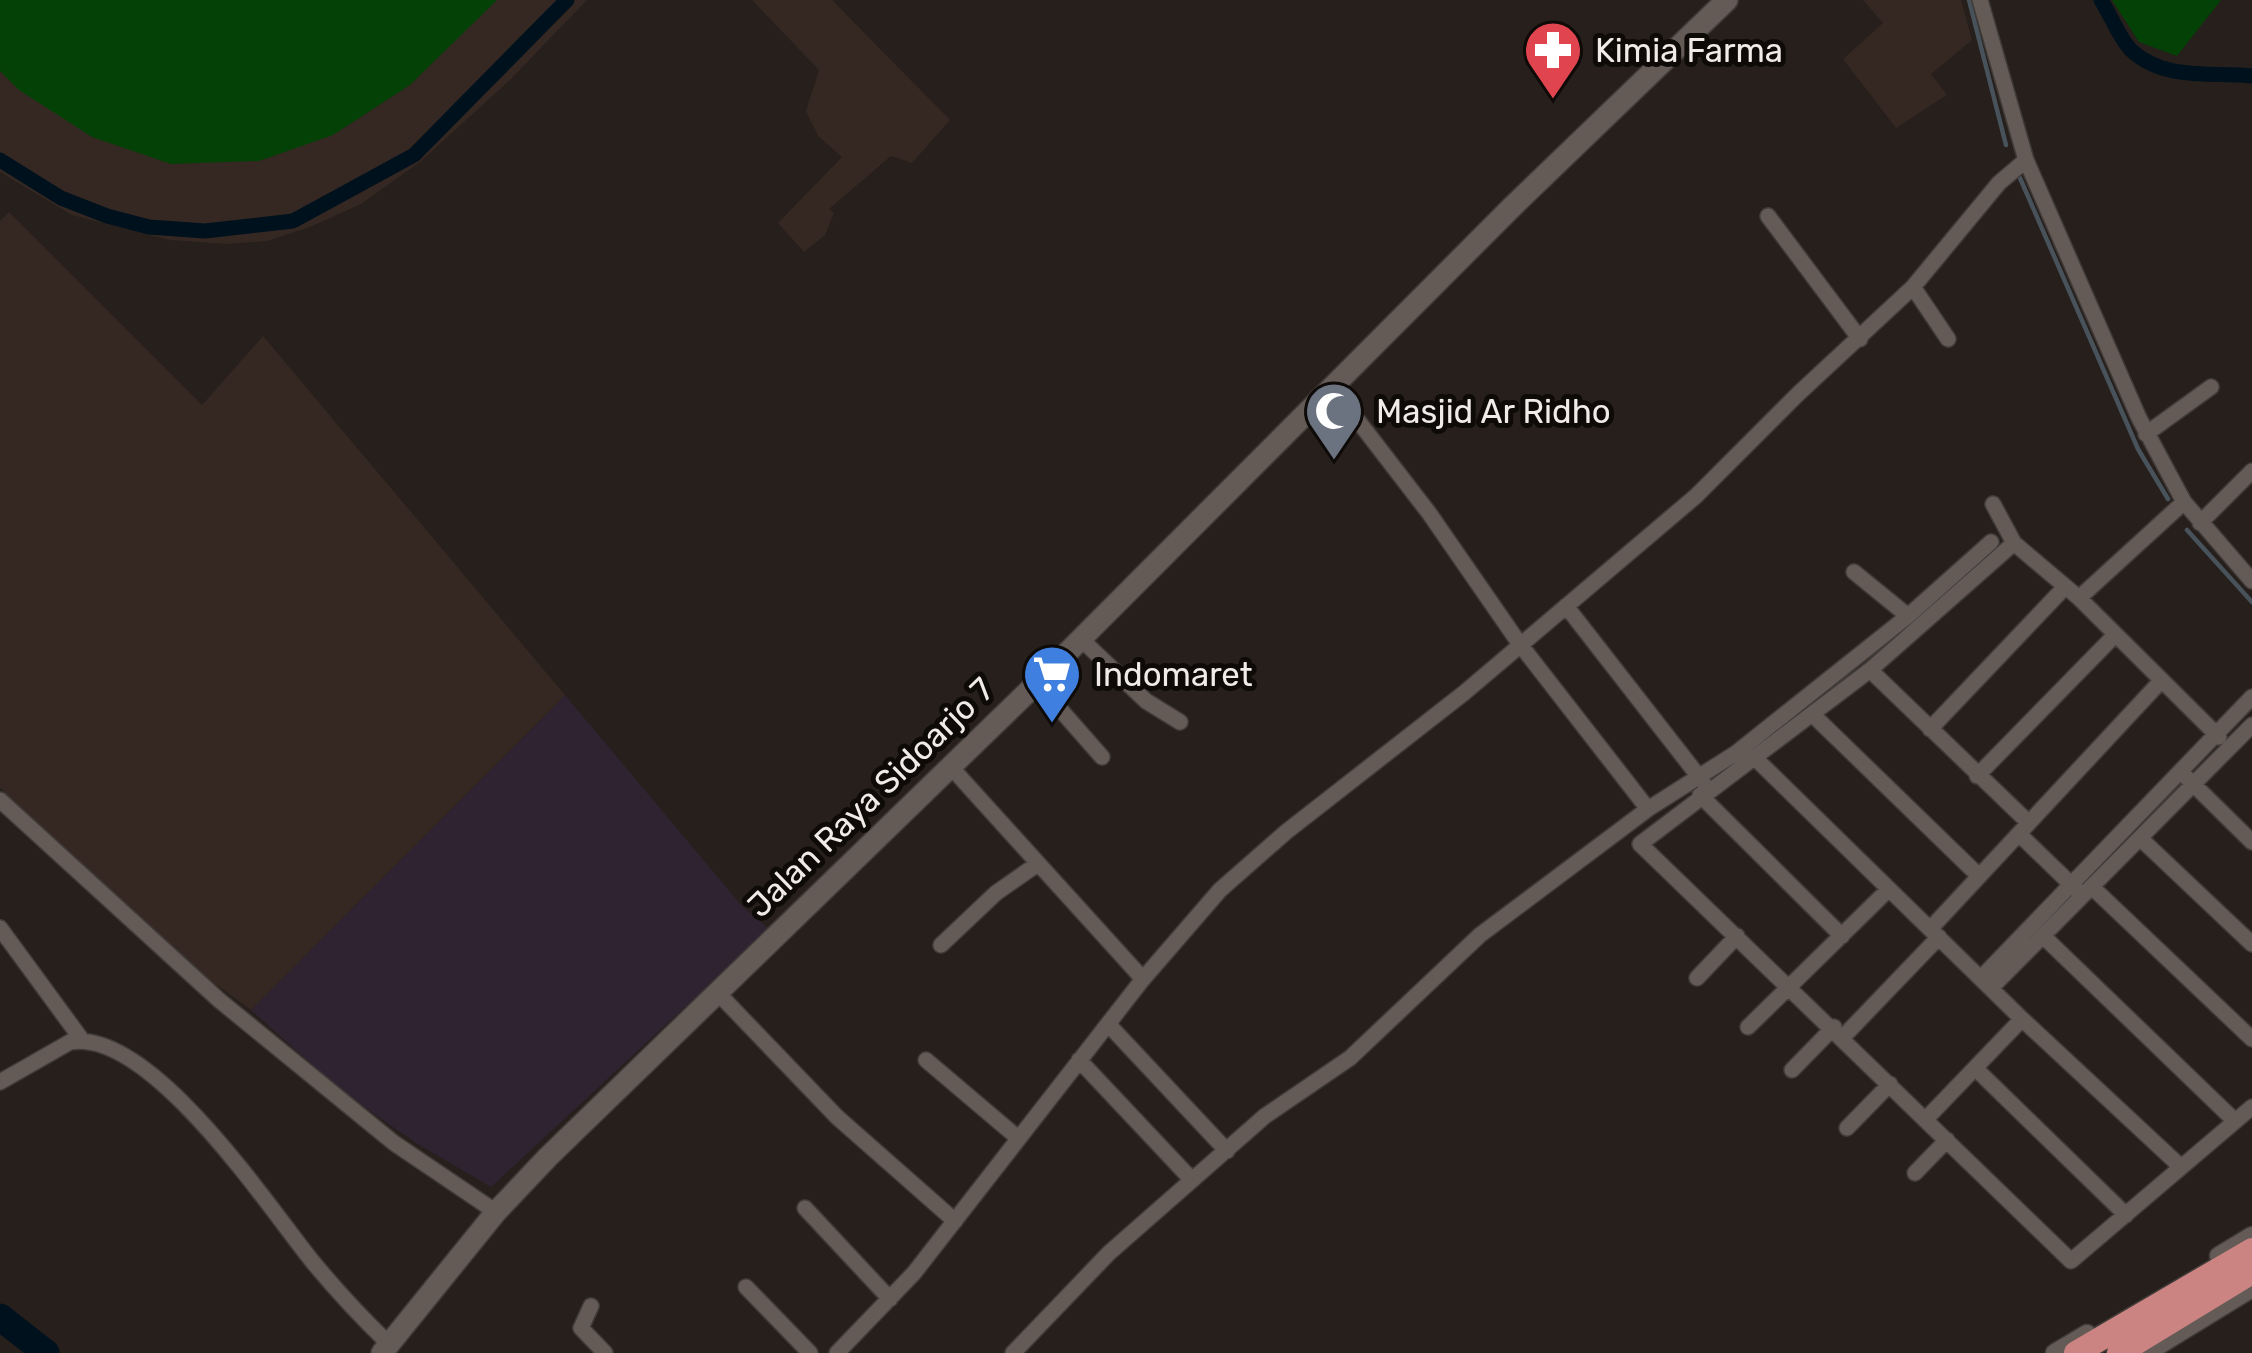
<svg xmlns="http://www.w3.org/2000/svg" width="2252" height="1353" font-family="Rubik,sans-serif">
	<rect width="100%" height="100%" fill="#261f1b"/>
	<path fill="#2f2331" d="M565,695l177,211 27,23 -278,258 -75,-44 -72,-50 -93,-83z"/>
	<path fill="#352822" d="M0,0h587l-77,80 -90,82 -59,42 -51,23 -43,14 -41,3 -56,-4 -98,-25 -72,-43z
		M752,0h80l118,120 -38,43 -21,-7 -62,53 5,4 -9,22 -21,17 -26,-29 64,-66 -24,-21 -12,-25 13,-41z
		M1863,0h98l11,40 -41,34 16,21 -51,33 -53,-69 40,-36z
		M9,212l193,193 61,-69 302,359 -314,315 -59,-43 -192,-179v-567z"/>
	<path fill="#044107" d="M0,0h497l-87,85 -77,50 -74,26 -88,3 -79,-27 -73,-47 -19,-19z
		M2112,0h109l-44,56 -38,-14z"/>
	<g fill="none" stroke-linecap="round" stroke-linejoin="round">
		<path stroke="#48525b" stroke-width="4.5" d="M1969,0l37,145
			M2020,178l118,271 30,50
			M2187,530l65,72"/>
		<path stroke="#00111e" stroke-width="15" d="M2101,0c10,15 18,38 30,50 32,31 82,22 121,26
			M0,160l61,38 46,18 42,11 56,4 88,-10 121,-66 153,-155"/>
		<path stroke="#00111e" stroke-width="27" d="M0,1317l46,36"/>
		<defs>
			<path id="minor" d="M1980,0l46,160 113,258 45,84 68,79
				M1768,216l92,123
				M1913,287l35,52
				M1332,387l97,126 90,130 129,166
				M2146,434l65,-47
				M1993,504l21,39 65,55 140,139
				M2200,523l52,-52
				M2014,543l-144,127 -230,174 431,417 181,-154
				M2079,598l105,-96
				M1566,606l137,176
				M1908,616l83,-74
				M1081,639l65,62 34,21
				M1870,670l159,153
				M1037,683l65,74
				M1813,715l166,161
				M1930,729l135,-142
				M1755,758l267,261 159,148
				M950,766l193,213
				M1977,776l138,-141
				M2186,777l66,65
				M1700,795l142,141
				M0,800l219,200 175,143 102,69
				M2019,834l58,56
				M2141,839l111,105
				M2093,888l159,151
				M0,928l82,112
				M1931,928l230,-247
				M2043,936l192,185
				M941,945l55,-52 40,-28
				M1697,978l40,-42
				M1981,978l271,-281
				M1991,988l261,-263
				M716,991l121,126 118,104
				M1108,1024l119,127
				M1748,1027l141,-138
				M1843,1037l96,-100
				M926,1060l92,78
				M1079,1060l113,120
				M1975,1068l151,147
				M1792,1070l42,-43
				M0,1082l70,-40c80,-14 197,163 242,219 24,29 49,56 76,82
				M1925,1120l97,-101
				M1847,1128l43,-44
				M1915,1173l32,-33
				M805,1208l85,91
				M746,1287l64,66
				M591,1306l-10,22 24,25
				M837,1353l77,-80 229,-294 77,-89 66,-58 178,-139 232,-197 102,-102 115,-107 86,-104 27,-23
				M1013,1353l96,-100 156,-137 85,-58 130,-123 168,-126 88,-56 172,-137 -54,-44"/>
			<path id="tertiary" d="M2219,1256l33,-20
				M2055,1353l32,-19
				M2146,1353l106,-65"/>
			<path id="secondary" d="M382,1353l114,-141 52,-55 489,-474 475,-476 215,-207"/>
			<path id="trunk" d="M2076,1353l176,-103
				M2119,1353l133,-81"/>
		</defs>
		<use href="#minor" stroke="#403b38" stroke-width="18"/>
		<use href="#tertiary" stroke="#403b38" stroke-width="21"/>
		<use href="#secondary" stroke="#403b38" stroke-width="24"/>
		<use href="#trunk" stroke="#403b38" stroke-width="27"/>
		<use href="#minor" stroke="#645b57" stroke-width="15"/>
		<use href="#tertiary" stroke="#645b57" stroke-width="18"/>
		<use href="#secondary" stroke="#645b57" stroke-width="21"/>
		<use href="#trunk" stroke="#cc8483" stroke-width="24"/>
	</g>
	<defs>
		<symbol id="pharmacy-pin" viewBox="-11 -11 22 30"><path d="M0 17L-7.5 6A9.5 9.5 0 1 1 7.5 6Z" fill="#e0444e" stroke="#0d0a08"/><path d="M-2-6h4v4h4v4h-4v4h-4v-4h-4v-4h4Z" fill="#fff"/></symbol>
		<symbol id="mosque-pin" viewBox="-11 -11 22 30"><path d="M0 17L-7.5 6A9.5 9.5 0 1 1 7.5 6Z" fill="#6b7280" stroke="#0d0a08"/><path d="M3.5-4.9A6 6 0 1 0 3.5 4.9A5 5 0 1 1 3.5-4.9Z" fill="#fff"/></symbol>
		<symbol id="supermarket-pin" viewBox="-11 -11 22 30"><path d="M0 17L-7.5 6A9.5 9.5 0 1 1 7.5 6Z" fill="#3f7fe0" stroke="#0d0a08"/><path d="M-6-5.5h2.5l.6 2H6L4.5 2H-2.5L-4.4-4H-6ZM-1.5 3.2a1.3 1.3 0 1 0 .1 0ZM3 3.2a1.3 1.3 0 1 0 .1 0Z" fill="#fff"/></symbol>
	</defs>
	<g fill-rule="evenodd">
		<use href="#pharmacy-pin" x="1520" y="17" width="66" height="90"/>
		<use href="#mosque-pin" x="1301" y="378" width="66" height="90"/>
		<use href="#supermarket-pin" x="1019" y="641" width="66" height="90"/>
	</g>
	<g text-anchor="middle" stroke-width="10" stroke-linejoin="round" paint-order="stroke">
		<g font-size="33" fill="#f0ebe8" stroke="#0d0a08" text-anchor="start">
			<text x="1595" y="62">Kimia Farma</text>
			<text x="1376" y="423">Masjid Ar Ridho</text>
			<text x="1094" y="686">Indomaret</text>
		</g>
		<g font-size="33" fill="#f0ebe8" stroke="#0d0a08">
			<text transform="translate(870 797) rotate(-44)" y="12">Jalan Raya Sidoarjo 7</text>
		</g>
	</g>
</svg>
